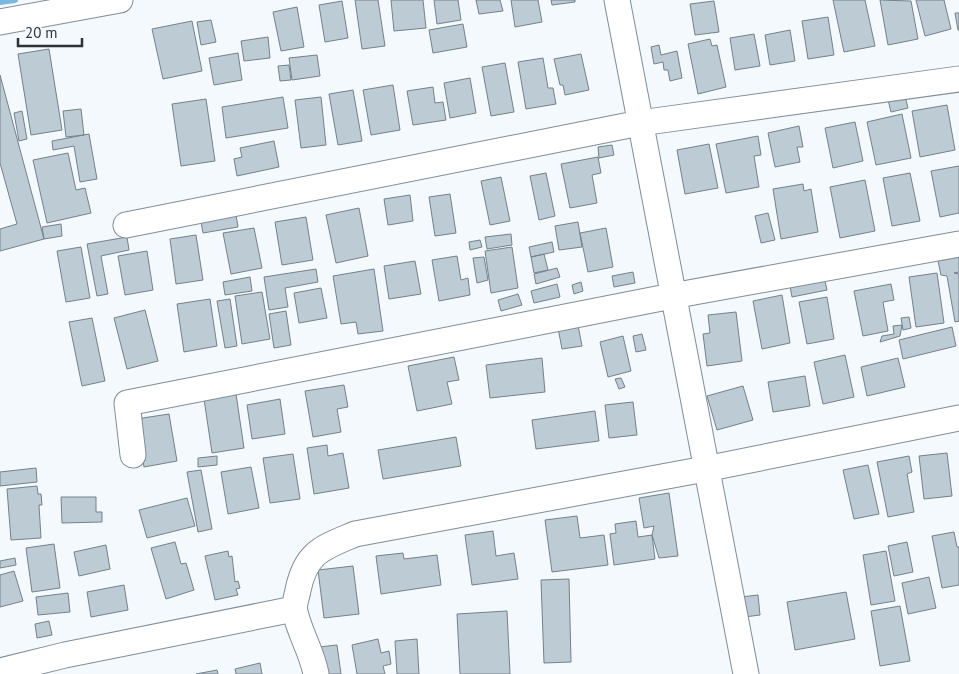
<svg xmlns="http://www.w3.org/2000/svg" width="959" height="674" font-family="'PT Sans',sans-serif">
	<rect width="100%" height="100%" fill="#f3f9fd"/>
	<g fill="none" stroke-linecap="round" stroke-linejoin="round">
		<path stroke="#7ab8e3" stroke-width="6" d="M0,2l15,-2"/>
	</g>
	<path fill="#bdcbd5" stroke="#74818a" d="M355,0h23l7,46 -23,3z
		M391,0h32l3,28 -32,3z
		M434,0h24l3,20 -24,4z
		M476,0h24l3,11 -24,3z
		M511,0h27l4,22 -27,5z
		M551,0h24v2l-23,3z
		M833,0h32l10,46 -31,6z
		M880,0l31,1 7,38 -30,6z
		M916,0h28l7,29 -26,7z
		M342,1l6,37 -23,4 -6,-37z
		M714,1l5,31 -24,3 -5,-31z
		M297,7l7,40 -23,4 -8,-39z
		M955,13h4v17h-1z
		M828,17l6,38 -26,4 -6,-38z
		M211,20l5,22 -15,3 -4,-23z
		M192,21l10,50 -39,8 -11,-50z
		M463,24l4,23 -34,6 -4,-23z
		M790,30l5,31 -25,4 -5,-30z
		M754,34l6,32 -25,4 -5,-32z
		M268,37l2,21 -26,3 -3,-20z
		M710,39l2,7 5,-1 9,42 -28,7 -10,-50z
		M659,45l2,10 16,-4 5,27 -12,3 -2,-11h-4l-1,-8 -9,2 -3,-17z
		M49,49l13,81 -31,5 -13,-81z
		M238,53l4,27 -28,5 -5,-27z
		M581,54l8,36 -24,5 -2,-10h-3l-6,-26z
		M317,55l3,21 -28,4 -3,-22z
		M543,58l5,30h5l3,16 -30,5 -8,-47z
		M505,63l9,49 -23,4 -9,-49z
		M289,65l2,15 -11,1 -2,-15z
		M0,75l44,164 -44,12v-22l17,-5 -17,-61z
		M470,78l6,35 -26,5 -6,-35z
		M393,85l7,45 -29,5 -8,-45z
		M433,87l2,16 8,-1 3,18 -33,5 -6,-34z
		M353,90l9,51 -24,4 -9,-51z
		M905,96l3,12 -17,4 -3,-12z
		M283,97l5,31 -62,10 -4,-31z
		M321,97l5,48 -25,3 -6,-48z
		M206,99l9,62 -34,5 -9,-62z
		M947,105l8,45 -35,7 -8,-46z
		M81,109l3,26 -18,2 -3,-26z
		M22,111l5,28 -8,2 -5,-28z
		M902,114l9,44 -35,7 -9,-43z
		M855,122l8,39 -30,7 -8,-40z
		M799,126l4,21h-6l3,15 -25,5 -7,-34z
		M89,134l8,45 -17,3 -6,-36 -21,4 -1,-9z
		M758,136l3,19 -7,1 5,31 -33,6 -10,-49z
		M274,141l5,26 -42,9 -3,-17 8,-2 -2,-9z
		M709,144l9,44 -33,6 -8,-44z
		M612,145l2,10 -15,3 -1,-11z
		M68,153l8,37 9,-2 6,25 -44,10 -14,-63z
		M598,157l3,16 -9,2 5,28 -27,5 -9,-44z
		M959,166v47l-19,4 -9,-46z
		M546,173l9,43 -16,4 -9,-44z
		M910,173l10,48 -28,5 -9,-48z
		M501,177l9,44 -20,4 -9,-44z
		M865,180l10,51 -35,7 -10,-51z
		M803,184l1,7 7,-2 7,43 -37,7 -8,-50z
		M450,194l6,39 -21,3 -6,-39z
		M410,195l3,26 -25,4 -4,-26z
		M359,208l9,48 -32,7 -10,-48z
		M768,213l7,27 -14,3 -6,-27z
		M236,215l2,12 -35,6 -2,-11z
		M306,217l7,43 -31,5 -7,-43z
		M578,222l4,25 -23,3 -4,-24z
		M61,224l1,12 -18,3 -2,-12z
		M254,228l8,40 -31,6 -8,-41z
		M606,228l7,39 -25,5 -8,-39z
		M511,234l1,11 -25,4 -2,-12z
		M196,235l7,45 -27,4 -6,-45z
		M127,237l2,13 -28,6 7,38 -11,2 -10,-52z
		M480,240l2,7 -12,3 -1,-8z
		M552,242l2,10 -23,5 -2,-10z
		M81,247l9,51 -24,4 -9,-51z
		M512,247l6,41 -27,5 -6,-42z
		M147,251l6,39 -28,5 -7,-39z
		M544,254l4,16 -14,3 -3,-16z
		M457,256l4,24 7,-2 2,17 -31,6 -7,-41z
		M484,257l4,23 -11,3 -4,-25z
		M959,257v15l-5,1 5,1v47l-4,1 -8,-46 -6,-1 -3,-14z
		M415,261l6,33 -32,5 -5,-33z
		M557,268l3,9 -24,7 -2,-10z
		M316,269l2,13 -33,6 3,19 -19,3 -5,-33z
		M374,269l9,62 -25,3 -2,-12 -15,2 -8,-48z
		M633,272l2,11 -21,4 -2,-11z
		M937,273l7,50 -28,4 -7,-50z
		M250,277l2,14 -27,4 -2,-13z
		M825,281l2,9 -35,7 -2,-11z
		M581,282l2,9 -9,3 -2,-9z
		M557,284l3,13 -26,6 -3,-12z
		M891,284l3,16 -11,2 5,29 -25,5 -9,-45z
		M321,288l6,30 -28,5 -5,-30z
		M262,292l8,47 -28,5 -7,-48z
		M518,294l4,11 -21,6 -3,-11z
		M782,295l8,48 -28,6 -9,-48z
		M827,297l7,42 -27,5 -8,-42z
		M210,299l7,47 -33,6 -7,-48z
		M230,299l7,47 -12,2 -8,-47z
		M145,310l13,51 -31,8 -13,-51z
		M286,311l5,34 -17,3 -5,-34z
		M736,312l6,49 -35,5 -4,-32 7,-1 -2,-18z
		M909,317l2,11 -8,2 -2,-12z
		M92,318l13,63 -23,5 -13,-64z
		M578,325l4,21 -20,3 -4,-21z
		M902,325l-2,11 -20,6 2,-6 12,-2 -1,-8z
		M952,327l4,19 -53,13 -4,-19z
		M642,334l4,16 -10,2 -3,-16z
		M623,336l8,35 -23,6 -8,-35z
		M845,355l9,42 -31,7 -9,-42z
		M454,357l5,23 -12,2 5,22 -35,7 -9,-45z
		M542,358l3,34 -55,6 -4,-33z
		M898,358l7,29 -38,9 -6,-29z
		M805,376l5,30 -37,6 -5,-30z
		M621,378l4,9 -6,2 -4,-10z
		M344,385l4,22 -11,2 4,23 -28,5 -8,-46z
		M743,386l10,34 -36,10 -10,-34z
		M236,394l8,54 -32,5 -8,-54z
		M280,399l5,35 -33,5 -5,-34z
		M633,402l4,33 -28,3 -4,-33z
		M595,411l4,30 -63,8 -4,-29z
		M169,414l8,47 -33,6 -8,-48z
		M456,437l5,29 -78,13 -5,-29z
		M327,445l1,11 15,-3 6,35 -35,6 -7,-46z
		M947,453l5,43 -28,3 -5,-43z
		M293,454l7,45 -30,4 -7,-45z
		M217,456v9l-19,2v-9z
		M909,456l3,16 -5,2 7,38 -26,5 -11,-55z
		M868,465l11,49 -25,5 -11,-49z
		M251,467l8,41 -31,6 -7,-42z
		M36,468l1,14 -37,4v-14z
		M201,470l11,59 -14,3 -11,-60z
		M37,486l1,8h3l1,11h-3l2,33 -30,2 -4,-51z
		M669,493l9,63 -19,2 -7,-23 2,-9 -10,2 -5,-30z
		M61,497h35v15h6v10l-40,1z
		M187,498l8,28 -48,12 -8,-28z
		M577,516l3,22 24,-3 4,30 -56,7 -7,-52z
		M636,521l2,16 14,-2 3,24 -41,6 -4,-31 6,-1 -1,-9z
		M493,531l3,25 18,-3 4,26 -46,6 -7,-50z
		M954,532l3,15h2v38l-17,3 -10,-52z
		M175,542l6,22 5,-1 8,27 -28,9 -15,-51z
		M907,542l6,30 -19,4 -6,-30z
		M54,544l6,44 -28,4 -6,-44z
		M106,545l4,24 -31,7 -5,-24z
		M228,551l1,6 3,-1 3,26 3,-1 2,7 -4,1 2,6 -23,5 -10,-44z
		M886,551l9,50 -24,4 -8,-50z
		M403,553l1,6 33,-4 4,30 -60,9 -5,-38z
		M15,558l1,7 -16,3v-7z
		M353,566l6,48 -35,4 -6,-48z
		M14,571l9,30 -23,6v-32z
		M929,577l7,31 -28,6 -6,-31z
		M569,579l2,83 -27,1 -3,-83z
		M124,585l4,25 -37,7 -4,-25z
		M846,592l9,47 -60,11 -8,-48z
		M68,593l2,19 -32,3 -2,-18z
		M758,595l2,20 -16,2 -3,-20z
		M900,606l10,55 -30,5 -9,-55z
		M507,611l3,63h-50l-3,-60z
		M49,621l3,14 -15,3 -2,-14z
		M378,639l3,14 8,-2 2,13 -8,2 2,8h-28l-5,-29z
		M417,639l2,35h-22l-2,-33z
		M337,645l4,29h-18l-4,-27z
		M260,663l2,11h-26l-1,-5z
		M217,670l1,4h-22z"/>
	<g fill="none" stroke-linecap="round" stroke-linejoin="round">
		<defs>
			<path id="minor" d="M617,0l129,674
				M0,22l120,-22
				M126,225l514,-102 319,-44
				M133,455l-6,-52 545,-107 287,-52
				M0,671l65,-16 229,-46
				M316,674c-4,-22 -16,-40 -21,-62 -2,-7 2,-15 3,-22 8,-38 24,-42 57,-56l350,-65 254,-51"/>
		</defs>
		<use href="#minor" stroke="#808d97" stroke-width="27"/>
		<use href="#minor" stroke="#fff" stroke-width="25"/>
	</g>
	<path d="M18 38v8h64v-8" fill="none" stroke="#2d3337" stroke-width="2.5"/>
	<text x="25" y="38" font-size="15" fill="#2d3337" stroke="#f3f9fd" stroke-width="4" paint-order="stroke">20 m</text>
</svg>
